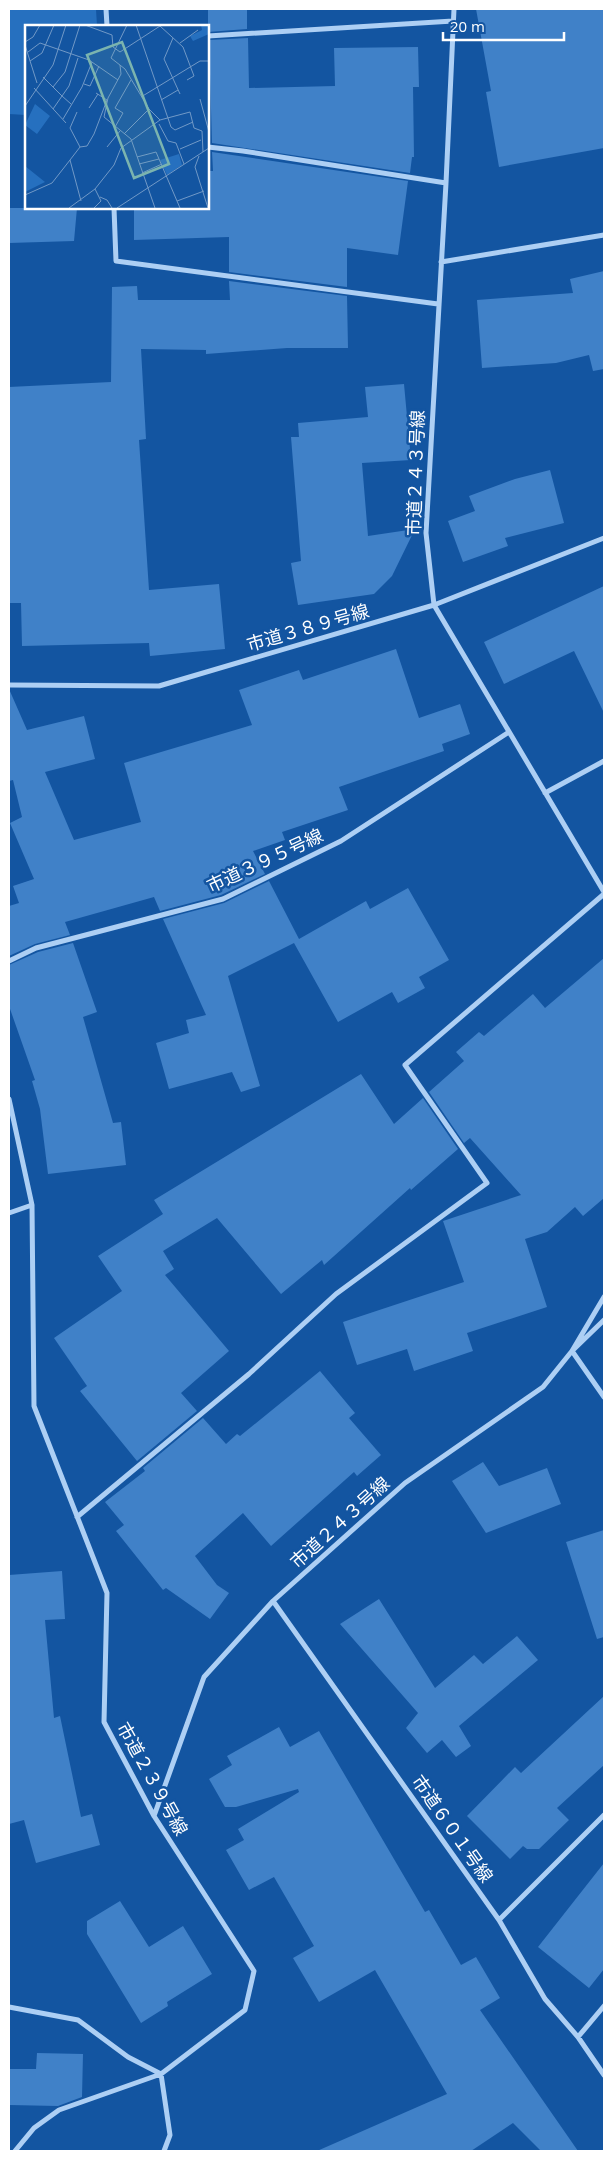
<svg xmlns="http://www.w3.org/2000/svg" width="613" height="2160" font-family="'Open Sans','Noto Sans JP',sans-serif">
	<rect width="100%" height="100%" fill="#1355a1"/>
	<path fill="#2670bf" d="M9,9h87l1,17h-71v89l-17,-1z"/>
	<path fill="#4081c8" d="M208,9h39v20l-39,3z
		M476,9h128v139l-105,19 -13,-75 5,-1z
		M248,38l1,50 86,-2 -1,-38 84,-1 1,40h-6l1,70h-2l-2,16 -198,-30 -3,-103z
		M212,152l196,29 -10,74 -51,-7v39l-118,-15v-35l-95,3v-32h74v-37h5z
		M9,208h68l-3,33 -65,2z
		M604,271v98l-11,2 -4,-16 -33,8 -74,5 -5,-68 96,-7 -3,-14z
		M229,281l118,15 1,52h-61l-81,6v-4l-65,-1 5,90 -7,1 10,150 70,-6 6,65 -75,7 -1,-13 -127,3 -1,-43h-12v-216l102,-5 1,-95 25,-1 1,14h92z
		M404,384l7,76 -49,3 6,73 47,-7 -23,47 -18,18 -76,11 -7,-42 10,-2 -10,-124h8l-1,-14 70,-6 -3,-30z
		M550,470l14,53 -59,15 3,8 -45,16 -15,-41 27,-10 -6,-15 46,-17z
		M604,586v127l-30,-62 -70,33 -20,-42z
		M396,649l23,69 41,-14 10,30 -28,10 2,7 -105,36 9,23 -66,22 3,8 -32,11 12,23 -44,21 -61,16 -6,-14 -89,25 5,13 -35,9 -26,12v-50l10,-3 -6,-17 21,-7 -24,-56 12,-6 -9,-37 -4,1v-92l18,41 57,-14 11,43 -50,13 29,68 67,-18 -17,-59 128,-38 -13,-35 60,-20 4,10z
		M269,881l30,58 67,-38 4,8 38,-21 41,72 -30,17 6,11 -27,15 -6,-11 -54,30 -44,-79 -66,33 32,110 -19,6 -9,-20 -63,17 -13,-46 33,-10 -3,-13 20,-5 -43,-96 61,-16z
		M73,943l24,69 -14,5 30,106 8,-1 5,43 -78,9 -8,-65 -8,-28 3,-1 -26,-74v-41l29,-13z
		M604,958v240l-21,18 -8,-9 -28,25 -22,7 22,68 -80,26 6,18 -59,20 -7,-22 -50,16 -14,-43 121,-40 -21,-61 78,-26 -51,-57 -6,5 -35,-51 35,-31 -8,-9 23,-20 5,4 49,-42 12,14z
		M361,1074l33,50 29,-26 35,51 -47,41 -1,-2 -86,77 -2,-5 -41,34 -64,-76 -54,33 11,18 -9,6 64,76 -48,42 16,18 -60,50 -57,-70 7,-5 -33,-48 68,-47 -24,-35 65,-42 -9,-14z
		M320,1371l35,42 -6,5 32,37 -24,21 -3,-4 -83,74 -28,-33 -48,43 22,29 12,8 -19,26 -44,-31 -3,2 -47,-59 8,-6 -19,-23 40,-31 -2,-3 60,-50 23,26 11,-10 3,2z
		M483,1462l16,24 48,-18 14,36 -75,29 -34,-52z
		M604,1530v107l-7,2 -31,-97z
		M62,1571l3,48 -20,1 9,98 6,-2 21,101 11,-3 8,31 -64,18 -12,-43 -15,4v-249z
		M379,1599l56,89 39,-33 9,9 34,-28 21,24 -79,66 12,20 -15,11 -14,-17 -15,13 -21,-25 12,-15 -78,-89z
		M604,1696v69l-47,43 12,12 -30,29h-12l-4,-3 -13,13 -43,-43 48,-49 6,6z
		M279,1727l11,20 29,-16 106,181 4,-2 32,55 15,-8 24,41 -20,12 98,141h-37l-28,-28 -42,28h-154l130,-57 -72,-124 -56,32 -26,-44 21,-12 -40,-69 -25,13 -23,-40 18,-10 -6,-11 61,-37 -1,-3 -62,18h-11l-16,-28 23,-14 -5,-9z
		M604,1863v106l-15,19 -51,-41z
		M120,1901l29,46 34,-21 29,48 -45,28 1,4 -27,17 -54,-89v-13z
		M37,2053l46,1 -1,43 -24,9 -49,-1v-36h27z"/>
	<g fill="none" stroke-linecap="round" stroke-linejoin="round">
		<path stroke="#adcff4" stroke-width="5" d="M106,9l1,17
			M454,9l-8,174 -20,350 8,72 170,287
			M208,36l245,-15
			M208,147l35,4 203,32
			M114,208l2,53 322,43
			M441,262l163,-27
			M9,685l150,1 275,-81 170,-67
			M545,793l59,-32
			M9,961l27,-13 187,-49 118,-58 168,-109
			M9,1099l23,106 2,201 73,187 -3,129 50,94 100,155 -9,39 -84,64 -102,36 -25,18 -19,23
			M9,1213l23,-8
			M604,1320l-32,31 32,46
			M77,1517l172,-143 87,-80 151,-111 -82,-118 199,-171
			M273,1601l226,319 46,79 33,38 26,38
			M154,1816l50,-139 69,-76 132,-118 138,-96 29,-36 32,-54
			M499,1920l105,-105
			M9,2007l69,13 50,37 33,17 9,61 -6,16
			M578,2037l26,-31"/>
	</g>
	<g text-anchor="middle" stroke-width="5" stroke-linejoin="round" paint-order="stroke">
		<g font-size="18" fill="#fff" stroke="#1355a1">
			<text transform="translate(416 473) rotate(-88)" y="6">市道２４３号線</text>
			<text transform="translate(308 628) rotate(-16)" y="6">市道３８９号線</text>
			<text transform="translate(265 861) rotate(-25)" y="6">市道３９５号線</text>
			<text transform="translate(340 1523) rotate(-42)" y="6">市道２４３号線</text>
			<text transform="translate(152 1779) rotate(61)" y="6">市道２３９号線</text>
			<text transform="translate(452 1829) rotate(55)" y="6">市道６０１号線</text>
		</g>
	</g>
	<g transform="translate(25 25)">
		<rect width="184" height="184" fill="#1355a1"/>
		<path d="M176,0h7l1,9 -16,7 -3,-5 12,-6zM10,79l15,12 -13,18 -12,-9zM154,129l3,11 -15,10 -7,-15zM0,141l20,16 -20,10z" fill="#2670bf"/>
		<path fill="none" stroke="#7199c7" stroke-width="1" d="M60,0l27,10 1,12 7,5 40,-26M102,0l-16,33 14,11 24,40 11,11M111,0l35,102 4,3 18,-8M135,1l23,21 11,29 -7,4M148,13l-9,21 16,35M0,17l8,-5 7,-12M155,18l18,-13M0,20l12,38M3,27l12,-9 49,17 29,20M5,36l12,-8 12,-28M95,40l1,9 -13,24 -4,19 27,22 24,69M18,52l19,19 -9,13M59,59l6,2 9,-20M28,62l12,-15 15,-47M9,63l32,35M116,72l59,-36h9M175,74l9,33M136,75l17,-10M46,79l-9,-8 7,-10 9,-28M0,81l28,-41 13,-40M64,83l9,-14M52,87l-7,16 10,19 -10,13 11,41M38,94l19,-32 10,-25M134,99l9,17 8,2 8,21M90,102l8,-14 -8,-5 16,-28M99,109l25,-25M55,122l7,-1 7,-12 13,-34 -11,-7M82,122l13,-16M155,124l21,-9M174,131l-4,11 13,41M112,132l19,-5 24,56M114,139l20,-5M117,148l20,-9M0,170l27,-12 18,-23M75,172l7,3 5,8M152,176l27,-10M44,183l26,-19 19,-24 7,-17 39,-28 30,-8 4,16 8,3 1,21M69,183l7,-7 -6,-12M92,183l92,-60"/>
		<path fill="#7bb4af" fill-opacity="0.15" stroke="#7bb4af" stroke-width="2.5" d="M97,17l47,122 -35,14 -47,-123z"/>
		<rect width="184" height="184" fill="none" stroke="#fff" stroke-width="2.5"/>
	</g>
	<rect width="613" height="2160" fill="none" stroke="#ffffff" stroke-width="20"/>
	<path d="M443 32v8h121v-8" fill="none" stroke="#ffffff" stroke-width="2.5"/>
	<text x="450" y="32" font-size="15" fill="#ffffff" stroke="#1355a1" stroke-width="4" paint-order="stroke">20 m</text>
</svg>
